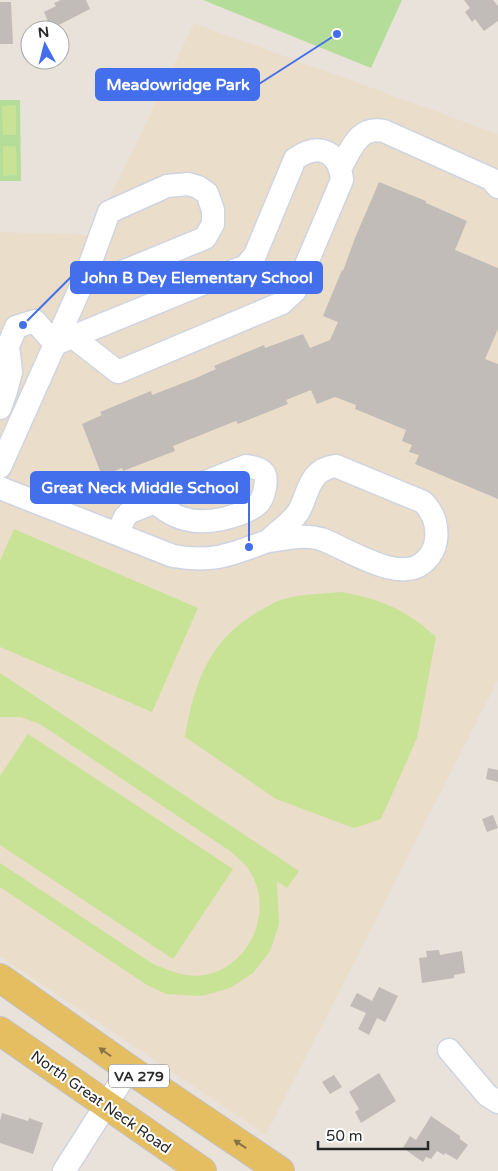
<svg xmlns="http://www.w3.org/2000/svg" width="498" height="1171" font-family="'Varela Round',sans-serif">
	<rect width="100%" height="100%" fill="#e9e2da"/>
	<path fill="#eaddca" d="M194,23l304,111v546l-232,455 -266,-179v-724l92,3z"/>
	<path fill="#b5dd9a" d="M203,0h199l-31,68z
		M0,100h20l1,81h-21z"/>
	<path fill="#c8e396" d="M16,105v30h-13l-1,-29z
		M3,146h13l1,29 -14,1z
		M14,529l184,79 -46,104 -152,-65v-86z
		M340,592c41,7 65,17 96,45l-19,101 -36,81 -27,9 -78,-29 -91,-62c10,-56 23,-97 76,-127 6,-3 12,-7 17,-9 19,-7 42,-7 62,-9z
		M0,673l299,198 -12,17 -10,-7 2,43 -9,27 -17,22 -23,15 -28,8 -36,-2 -19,-9 -147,-98v-24l153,101c17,7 33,14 52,11 46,-9 70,-66 44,-105 -4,-7 -13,-13 -19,-19l-190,-127 -19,-7h-21z
		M28,734l205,135 -60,90 -173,-114v-69z"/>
	<path fill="#c1bcb7" d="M61,0h25l4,9 -39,20 -7,-17 12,-6 -2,-3z
		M464,0h29l5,6v15l-14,10 -9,-12 -3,3 -7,-10 5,-4z
		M0,2h11l2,42h-13z
		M379,182l47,19v2l41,18 -12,29 43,18v61l-13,30 13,5v135l-83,-35 4,-9 -10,-3 3,-7 -10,-4 4,-11 -51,-21 1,-4 -21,-8 -18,7 -6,-14 -25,10 2,4 -50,20 -2,-3 -63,25 2,5 -52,20 -1,-3 -20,8 -20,-52 20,-9 -2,-3 51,-21 1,4 44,-17 20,-9 -2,-3 50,-21 1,3 38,-14 7,14 20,-8 8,-18 -15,-6 19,-46 1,1 12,-33z
		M488,768l10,2v12l-12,-3z
		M493,815l5,13 -11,4 -5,-13z
		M439,950l1,5 22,-4 3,22 -11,2v3l-32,5 -3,-25 8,-1 -1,-6z
		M379,987l19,9 -13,26 -8,-4 -8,17 -11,-6 8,-16 -16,-7 7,-13 15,8z
		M379,1073l17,28 -35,22 -6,-11 4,-3 -10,-17z
		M334,1075l8,12 -12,7 -8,-12z
		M2,1113l26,8 1,-3 14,5 -10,31 -33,-11v-22z
		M431,1116l29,20v3l8,6 -11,15 -12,-7 -1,2 -7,-4 -6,8 -5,-2 -3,5 -20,-14 7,-12 6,4z"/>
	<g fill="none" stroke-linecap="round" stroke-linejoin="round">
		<defs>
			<path id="minor" d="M341,167c11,-19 17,-41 43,-36l107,48 7,8
				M0,408l6,-17 5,-19 -3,-26 8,-19 19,-6 20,23 191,-78 9,-11 40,-96c24,-17 44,-8 47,21l-47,111 -13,12 -164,69 -45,-35
				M336,466l87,36c11,11 15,23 13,38 -1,8 -5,15 -10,20 -24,27 -79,-12 -105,-21 -17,-5 -37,0 -53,2 8,-8 25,-20 31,-30 10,-19 10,-42 37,-45z
				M0,467l86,-192 23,-63 58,-26 21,-2 10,3 9,6 6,17v14l-8,14 -100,41h-8l-11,-4
				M0,488l173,68c41,7 56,-1 95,-15
				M117,534l8,-17 5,-5 116,-46c6,1 14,2 18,7 4,7 0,24 -5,30 -4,4 -12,8 -17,10 -21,8 -46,13 -68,2 -7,-3 -13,-8 -19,-12
				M449,1050l38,45 11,7
				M64,1171l65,-102"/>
			<path id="major" d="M0,978l129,91 151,102
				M0,1031l202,140"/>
		</defs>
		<use href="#minor" stroke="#cfd4e0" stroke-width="25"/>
		<use href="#major" stroke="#c3c3c3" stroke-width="30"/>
		<use href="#minor" stroke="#fff" stroke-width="22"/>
		<use href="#major" stroke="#e6be62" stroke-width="28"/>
	</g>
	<defs><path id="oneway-solid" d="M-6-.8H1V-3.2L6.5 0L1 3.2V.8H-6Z" transform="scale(1.25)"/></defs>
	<g fill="#877345">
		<use href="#oneway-solid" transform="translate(105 1052) rotate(-145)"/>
		<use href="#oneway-solid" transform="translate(240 1144) rotate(-146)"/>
	</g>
	<g text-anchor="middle" stroke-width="4" stroke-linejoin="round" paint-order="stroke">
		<rect fill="#fff" stroke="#686868" stroke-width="1" x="109" y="1064.5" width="60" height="23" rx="4"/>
		<g font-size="14" font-weight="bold" fill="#282828">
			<text x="139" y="1081">VA 279</text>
		</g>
		<g font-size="15" fill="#282828" stroke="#fff">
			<text transform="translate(101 1102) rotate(35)" y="5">North Great Neck Road</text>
		</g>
	</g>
	<path fill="none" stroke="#446fec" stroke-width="2" d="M337 34L259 84M23 325L71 277M249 547L249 488"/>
	<g fill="#446fec" stroke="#fff" stroke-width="2">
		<circle cx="337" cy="34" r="5"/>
		<circle cx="23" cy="325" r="5"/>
		<circle cx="249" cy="547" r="5"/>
	</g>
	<g fill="#446fec" stroke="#446fec" stroke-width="2">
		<rect x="96" y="69" width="163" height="31" rx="5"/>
		<rect x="71" y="262" width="251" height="31" rx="5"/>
		<rect x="31" y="472" width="218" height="31" rx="5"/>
	</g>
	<g font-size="16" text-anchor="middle" font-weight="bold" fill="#fff">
		<text x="178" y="90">Meadowridge Park</text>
		<text x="197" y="283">John B Dey Elementary School</text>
		<text x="140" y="493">Great Neck Middle School</text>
	</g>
	<g transform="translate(45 45) rotate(353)"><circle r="24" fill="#ffffff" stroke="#a9a9a9"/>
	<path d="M0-4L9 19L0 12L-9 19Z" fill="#446fec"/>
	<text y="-8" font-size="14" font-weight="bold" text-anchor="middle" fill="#282828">N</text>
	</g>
	<path d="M318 1141v8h110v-8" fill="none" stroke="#282828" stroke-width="2.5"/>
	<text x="326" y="1141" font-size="15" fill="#282828" stroke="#ffffff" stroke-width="4" paint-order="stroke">50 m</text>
</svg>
